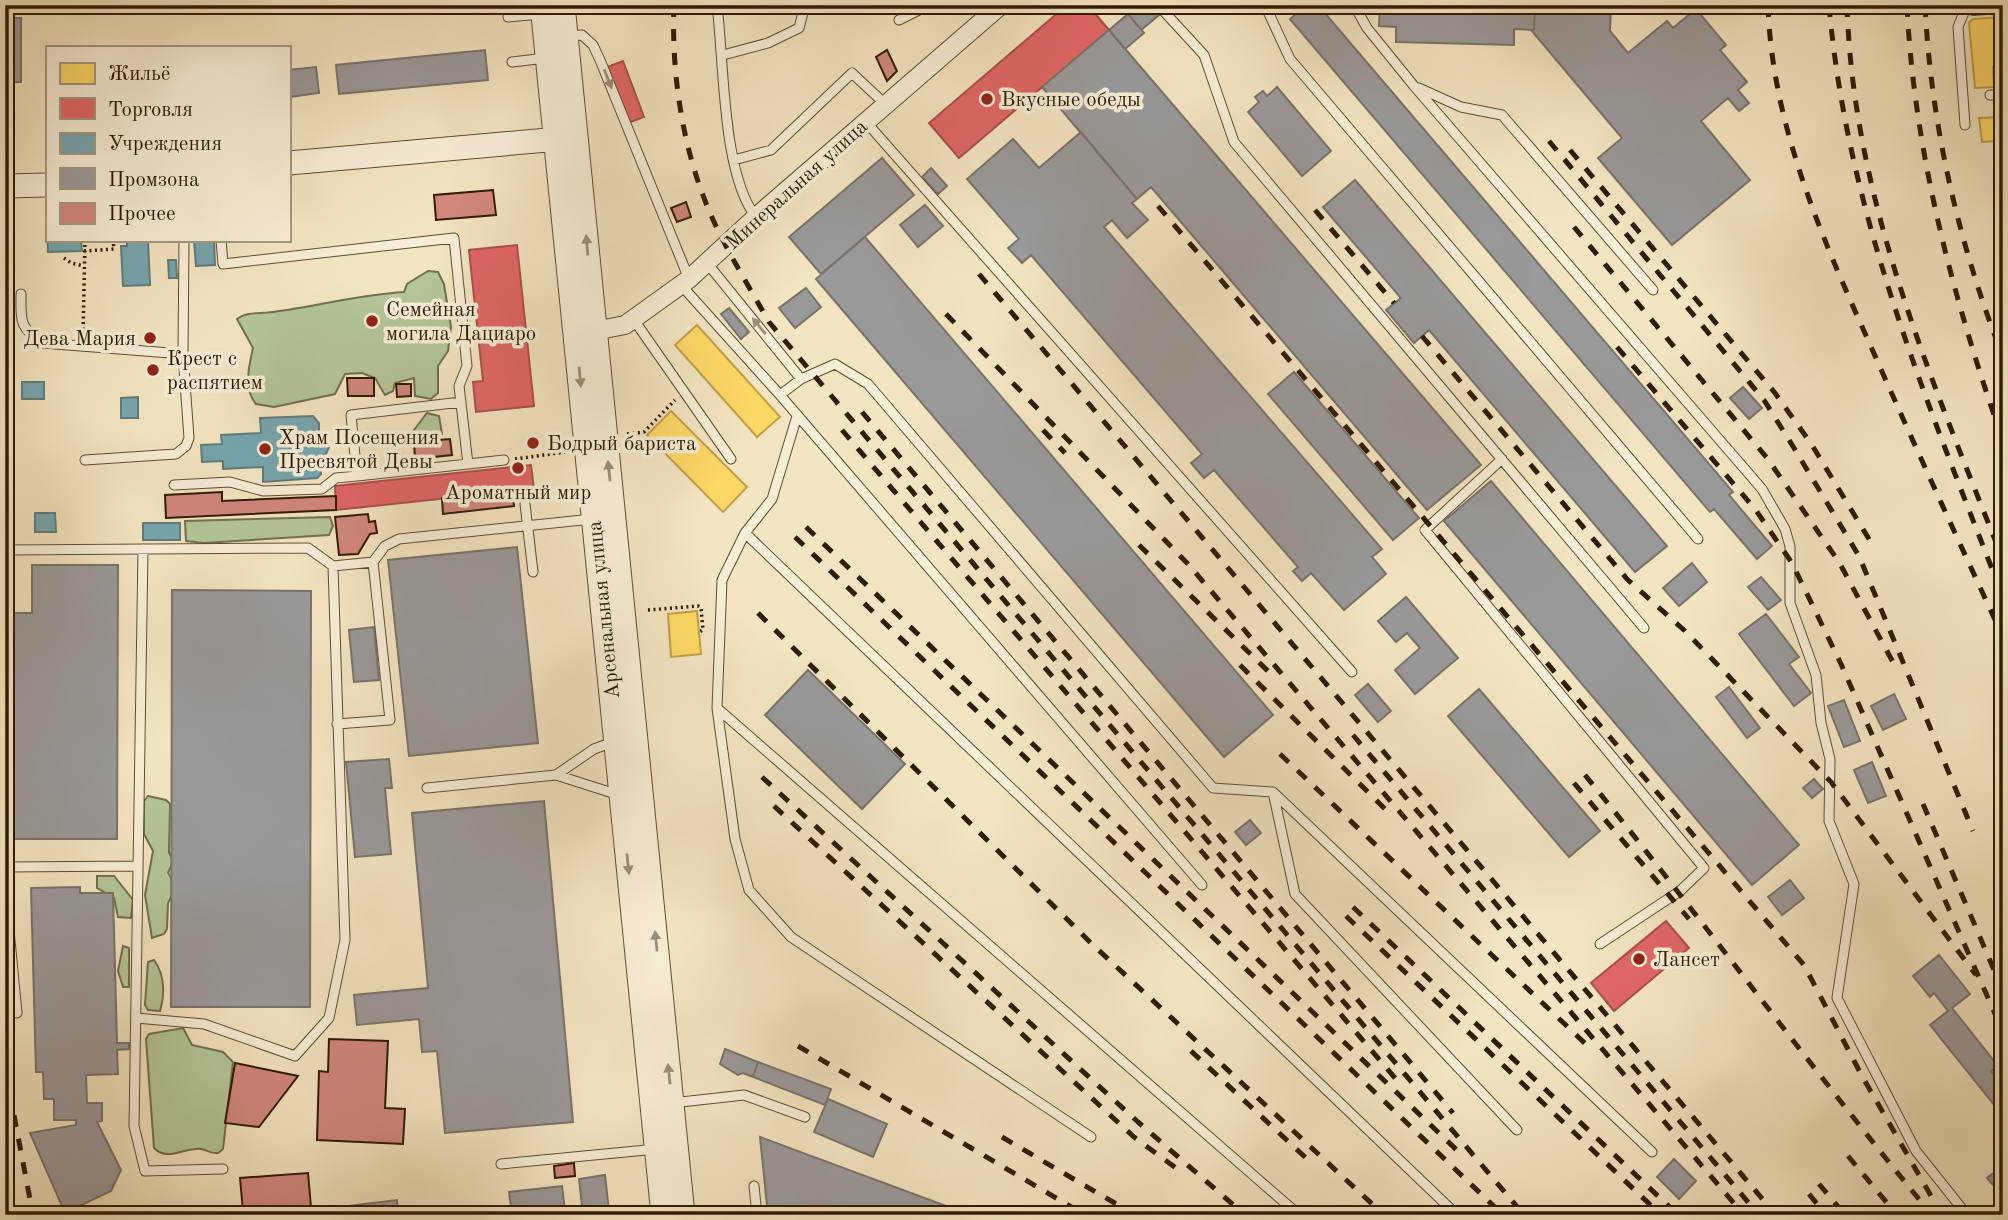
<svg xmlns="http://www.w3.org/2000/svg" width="2008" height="1220" font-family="'Old Standard TT',serif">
	<rect width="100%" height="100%" fill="#f3e5c1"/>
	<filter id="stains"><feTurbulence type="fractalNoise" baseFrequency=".00286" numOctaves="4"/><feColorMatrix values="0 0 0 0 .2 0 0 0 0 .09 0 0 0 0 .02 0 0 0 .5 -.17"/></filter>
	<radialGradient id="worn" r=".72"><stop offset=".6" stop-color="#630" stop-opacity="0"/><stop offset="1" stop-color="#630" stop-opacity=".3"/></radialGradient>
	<path fill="#b4c698" stroke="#72704e" stroke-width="2" d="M428,271l10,1 6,12 7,43 -3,24 -10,15v27l-7,6 -16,-3 -1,-18 -19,5 -2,8 -8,4 -10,-17 -13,-5 -17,1 -10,20 -61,13 -18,-3c-13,-15 -7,-38 -3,-56l-16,-29c10,-8 23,-5 36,-7 46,-6 83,-17 131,-20l3,-8z
		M427,413l12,3 3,18 -31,6v-6z
		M330,517l3,9 -4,9 -125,8 -18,-2 -1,-20z
		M148,796l18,4 4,4 -1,48 4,10 -5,11 9,14 -9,16 -1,26 -3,5 -12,4 -7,-43 8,-44 -9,-17v-33z
		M97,876h17l19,24 -2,18 -13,-1 -4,-19 -17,-10z
		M123,946l6,2v39h-6l-5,-16z
		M154,960c11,15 11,33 6,51l-12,-1 -3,-5 3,-43z
		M183,1028l9,17 31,7 10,10 -10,87 -5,4c-8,1 -10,-3 -17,-4 -16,-2 -34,13 -47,-1l-8,-109 3,-5z"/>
	<path fill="#ffd966" stroke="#c1a048" stroke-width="2" d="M2003,17v50h-10l1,20 -19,1 -6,-65 4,-4z
		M1998,101h5v29h-7l1,11 -15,1 -3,-24 20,-1z
		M697,325l83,92 -23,20 -82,-92z
		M671,411l76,76 -24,25 -76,-77z
		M697,611l4,43 -30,3 -3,-43z"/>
	<path fill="#e06666" stroke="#ab4f48" stroke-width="2" d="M1067,5h21l21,25 -150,128 -30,-35z
		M623,61l21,56 -16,6 -21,-56z
		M517,245l17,161 -58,6 -3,-30 10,-1 -14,-131z
		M529,437h7l1,11h-7z
		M531,465l3,24 -198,21 -1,-24z
		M1666,921l23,27 -75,63 -23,-28z"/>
	<path fill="#76a5af" stroke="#617b7b" stroke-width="2" d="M47,225v15h34l1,11 -34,1z
		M127,240h21l2,45 -27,1 -2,-40h6z
		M194,240h20l1,25 -19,1z
		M168,260h8l1,18h-8z
		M22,382h22v17h-22z
		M138,397v21h-17v-20z
		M313,416l6,7v15l7,2 3,7 -3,7 -6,3 1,17 -4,4 -54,4v-15l-40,2v-8l-21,1 -1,-17 21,-1 -1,-9 40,-2 -1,-15z
		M35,513h20l1,19h-21z
		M143,523h37v17h-37z"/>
	<path fill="#999" stroke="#79736c" stroke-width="2" d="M1138,5h13l8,10 -18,15 -13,-16z
		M1306,5h12l415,487 -4,3 43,51 -15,13 -43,-50 -4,3 -420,-493z
		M1380,5h155l-1,25 -20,-1v16l-118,-3v-15l-17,-1z
		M1535,5h76l-1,26 18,22 39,-32 6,7 23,-19 30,36 -6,5 27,32 -9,8 11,13 -10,8 -11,-13 -27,23 49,59 -78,65 -74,-87 24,-20 -91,-108h3z
		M1128,14l16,19 -19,16 -16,-19z
		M5,18h16v64h-16z
		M1109,30l372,435 -54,45 -276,-323 -14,12 -95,-112z
		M485,50l3,30 -149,14 -3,-29z
		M316,67l3,26 -30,4v-27z
		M1277,87l54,64 -29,25 -54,-64 11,-10 -4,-5 8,-6 4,5z
		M1081,132l56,67 -5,4 16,17 -21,18 -15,-18 -8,7 278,322 -10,8 14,17 -42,36 -33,-37 -9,8 -9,-10 5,-4 -84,-97 -10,8 -13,-15 11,-9 -171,-199 -9,8 -14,-15 11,-9 -52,-60 46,-40 26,29z
		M882,158l32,37 -93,79 -32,-37z
		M931,168l16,18 -9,8 -16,-17z
		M1355,180l312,366 -32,26 -206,-242 -15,13 -28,-33 15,-12 -78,-91z
		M925,205l18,21 -25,21 -18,-22z
		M865,237l408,478 -49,42 -408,-478z
		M806,288l15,19 -26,21 -16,-20z
		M729,308l20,24 -8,7 -20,-25z
		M1294,372l125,146 -26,22 -125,-146z
		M1743,387l19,21 -13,11 -19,-21z
		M1491,481l308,364 -47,40 -308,-364z
		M517,547l21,196 -129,13 -21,-196z
		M1692,563l15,19 -28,24 -16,-18z
		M32,565h86l-1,274h-106l1,-226h20z
		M1761,577l20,23 -13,10 -20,-23z
		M172,590l139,1 -1,416h-139z
		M1406,597l52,61 -43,36 -20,-24 25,-22 -13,-15 -11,9 -18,-21z
		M1766,614l33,43 -10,7 22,29 -17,13 -55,-72z
		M374,627l5,53 -25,2 -5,-52z
		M808,670l97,94 -43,45 -97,-94z
		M1368,684l23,27 -13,11 -23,-27z
		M1729,687l31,41 -13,10 -31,-41z
		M1479,689l121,142 -31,26 -121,-141z
		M1894,694l12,25 -23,11 -12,-24z
		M1844,700l16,41 -16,6 -16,-41z
		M389,759l3,29h-7l6,66 -36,3 -9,-95z
		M1872,762l14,34 -18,7 -14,-33z
		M1814,779l9,10 -11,9 -9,-10z
		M544,801l29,321 -128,11 -8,-82 -15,1 -3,-33 -62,6 -3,-30 74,-7 -16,-175z
		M1250,820l11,13 -15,12 -11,-13z
		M1790,880l14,18 -22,17 -14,-18z
		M80,887v6h33l4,150h12v6l-12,1 1,24 -32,1 1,28h15v18l-5,1 24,48 -10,21 -46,22 -35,-80 46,-8v-5h-22v-21h-10l-1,-27h-7l-5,-184z
		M1939,955l31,39 -18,14 46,58 -7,5 12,15v30l-73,-91 18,-14 -14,-18 -4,4 -17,-21z
		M725,1049l33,13 -5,15 -10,-4 -5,2 -18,-11z
		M758,1062l73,27 -6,16 -72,-28z
		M828,1099l59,25 -14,33 -59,-25z
		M760,1137l186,69 23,9h-201z
		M1674,1159l22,22 -17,18 -22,-22z
		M2003,1166v31l-16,-19z
		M605,1175l4,36 -26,3 -4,-35z
		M562,1186l3,25 -53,4 -3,-23z
		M397,1200l1,15h-125z"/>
	<path fill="#d1877d" stroke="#2f1a03" stroke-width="2" d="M887,50l10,21 -10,10 -11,-24z
		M493,190l3,25 -60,5 -2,-25z
		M686,202l5,15 -14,5 -6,-14z
		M347,378h27v18h-26z
		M396,384h15v12l-14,1z
		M450,439l2,16 -37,4 -1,-17z
		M512,491l2,15 -71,8 -1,-16z
		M222,492v9l114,-5v14l-170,8 -1,-23z
		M368,514l1,8 6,-1 2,12 -7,1 -12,20 -19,1 -4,-38z
		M329,1039l59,2 -3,67 20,1 -2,35 -86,-4 2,-69 9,1z
		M235,1063l63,13 -39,51 -34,-4z
		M574,1163l1,13 -20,2 -1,-12z
		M308,1173l3,34 -68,5 -3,-34z"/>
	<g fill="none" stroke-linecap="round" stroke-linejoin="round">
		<defs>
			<path id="service" d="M717,5c7,55 5,170 39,212
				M1158,5l46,50 30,87 410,486
				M1265,5l25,54 408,480
				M1354,5l13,23 47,58 348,403 23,40 5,17v57l26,72 5,48 9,36 -1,62 25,63 -17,114 79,153 51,64
				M508,17l33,-3
				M899,20l30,-15
				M568,36l14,-1 11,10 7,15 89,219
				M723,55l45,-12 31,-15 6,-23
				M512,62l34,-4
				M1419,88l42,19 41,8 151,175
				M1990,95h13
				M866,122l486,550
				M1965,125l-7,-98 7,-17 9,-4
				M734,160l37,-10 81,-77 34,32
				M221,240l2,24 231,-26 13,128 -8,20 9,78 36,-4
				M707,263l94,116
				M681,285l99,110 422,490
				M21,294c0,27 -2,33 21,49l141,11
				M634,320l97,139
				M780,395l21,-16 34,-15 33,20 345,404 60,4 379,360
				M461,402l-110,13 6,61 111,-12
				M797,416l-25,83 -27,34 -23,47 -5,128 582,507
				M1502,459l-77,71 279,338 -24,23 -80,53
				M85,460l91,-6 10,-8 3,-8 -6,-84 1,-114
				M174,485l56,-3 33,9 59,-2 14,-11 21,-2
				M525,504l8,68
				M745,533l712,682
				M143,549l-9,577 11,45 78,-2
				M5,550l303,-2 25,18 40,-4 12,-16 14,-7 193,-20
				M717,708l18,131 14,51 42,47 300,200
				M337,724l53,-4 -17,-158
				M613,742l-19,7 -38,26 63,20
				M427,788l129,-13
				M1273,792l22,102 222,236
				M5,867l133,-1
				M5,888l12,125
				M136,1018l68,6 91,32 34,-38 16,-78 -12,-374
				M672,1103l72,-8 61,22
				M501,1164l156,-15
				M754,1186l3,29"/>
			<path id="minor" d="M1974,6l12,-1
				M584,333l41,-8 64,-46 67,-62 245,-212"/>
			<path id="tertiary" d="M542,5l121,1210
				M563,5l120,1210
				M289,163l281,-25
				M5,186l42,-1"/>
		</defs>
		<use href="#service" stroke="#604d32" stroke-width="11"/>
		<use href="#minor" stroke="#604d32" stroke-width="20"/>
		<use href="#tertiary" stroke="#604d32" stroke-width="25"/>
		<path stroke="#2f1a03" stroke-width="3.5" stroke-dasharray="2 3.5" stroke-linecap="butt" d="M84,251l30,-2 -1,-9
			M64,258l7,5 13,3
			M83,335l2,-95
			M627,434l17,-2 31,-32
			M515,459l50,-7
			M648,610l50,-4 3,2 2,22 -4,2"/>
		<use href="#service" stroke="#f7eed7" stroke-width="9"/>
		<use href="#minor" stroke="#f7eed7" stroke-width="18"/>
		<use href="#tertiary" stroke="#f7eed7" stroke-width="23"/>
		<path stroke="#2f1a03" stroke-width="5" stroke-dasharray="12 12" stroke-linecap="butt" d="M674,5c-3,73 10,153 41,219 16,34 36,66 54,98l755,893
			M1768,5c4,125 58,241 108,353 41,93 84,186 127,279
			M1829,5c18,209 99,399 174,592
			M1847,5c6,196 85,375 156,555
			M1907,5c7,149 47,296 96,436
			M1925,5c6,121 34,240 78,352
			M1549,141l215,259 30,48 65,108 114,275
			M1570,150l205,243 37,52 63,104
			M1158,206l646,759 58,111 80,139
			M1315,210l79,93
			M1574,227l193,231 72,104 56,104
			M979,274l797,941
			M946,314l242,250 556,651
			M1422,336l205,243 58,52 146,151 145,193
			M1617,347l138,162 37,54 49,101 162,368
			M862,412l591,701
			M842,430l559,655
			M1043,430l22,23
			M806,527l657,629
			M795,537l708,678
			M1139,545l135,132
			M758,613l335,332 291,270
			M1240,665l149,148
			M1353,735l406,480
			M1280,754l312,296
			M1585,775c118,145 228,296 347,440
			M762,777l376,345 107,93
			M1574,783l115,136
			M1923,804l80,187
			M774,806l360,331 46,34
			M1353,907l325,308
			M1346,916l315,299
			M798,1046l287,169
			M1191,1051l115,107
			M5,1068l28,147
			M1002,1137l133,78
			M1848,1156l49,59
			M1819,1184l26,31
			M1809,1194l17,21
			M1789,1212l2,3"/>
	</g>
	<defs><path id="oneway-solid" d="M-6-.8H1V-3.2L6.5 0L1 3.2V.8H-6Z" transform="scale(1.75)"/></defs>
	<g fill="#9d8f78">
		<use href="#oneway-solid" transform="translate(608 79) rotate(68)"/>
		<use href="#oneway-solid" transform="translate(587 245) rotate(-95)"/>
		<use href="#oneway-solid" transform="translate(759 326) rotate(-129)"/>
		<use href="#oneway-solid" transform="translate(580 377) rotate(85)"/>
		<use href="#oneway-solid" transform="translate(609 471) rotate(-96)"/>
		<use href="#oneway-solid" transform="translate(628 864) rotate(84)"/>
		<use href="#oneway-solid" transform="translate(656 941) rotate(-96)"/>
		<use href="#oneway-solid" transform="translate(669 1074) rotate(-96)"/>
	</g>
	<g fill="#8f2418" stroke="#f7eed7" stroke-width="2.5">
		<circle cx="987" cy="99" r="7"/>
		<circle cx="372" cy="321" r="7"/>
		<circle cx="150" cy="338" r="7"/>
		<circle cx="153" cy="370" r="7"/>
		<circle cx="533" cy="443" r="7"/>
		<circle cx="265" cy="449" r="7"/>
		<circle cx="518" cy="468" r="7"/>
		<circle cx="1639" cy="959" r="7"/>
	</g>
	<g text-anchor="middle" stroke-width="7" stroke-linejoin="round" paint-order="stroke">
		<g font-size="21" fill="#2f1a03" stroke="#f7eed7" text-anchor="start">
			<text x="1001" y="106">Вкусные обеды</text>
			<text x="386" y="316">Семейная<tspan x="386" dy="24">могила Дациаро</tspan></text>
			<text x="136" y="345" text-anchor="end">Дева Мария</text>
			<text x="167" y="365">Крест с<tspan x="167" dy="24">распятием</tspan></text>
			<text x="279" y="444">Храм Посещения<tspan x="279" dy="24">Пресвятой Девы</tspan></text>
			<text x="547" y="450">Бодрый бариста</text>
			<text x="518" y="499" text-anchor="middle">Ароматный мир</text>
			<text x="1653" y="966">Лансет</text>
		</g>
		<g font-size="21" fill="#2f1a03" stroke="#f7eed7">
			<text transform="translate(796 184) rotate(-42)" y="7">Минеральная улица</text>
			<text transform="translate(603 610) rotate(-96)" y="7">Арсенальная улица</text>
		</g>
	</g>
	<rect width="2008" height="1220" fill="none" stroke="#f3e5c1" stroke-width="28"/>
	<rect x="7" y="7" width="1994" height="1206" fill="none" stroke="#2f1a03" stroke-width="3.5"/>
	<rect x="14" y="14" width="1980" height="1192" fill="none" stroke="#2f1a03" stroke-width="2"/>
	<rect x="46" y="46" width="245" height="196" fill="#f7eed7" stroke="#a79982" stroke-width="2"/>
	<rect x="60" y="63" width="35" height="21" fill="#ffd966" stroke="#a79982" stroke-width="2"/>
	<text x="108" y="80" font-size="21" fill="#2f1a03">Жильё</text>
	<rect x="60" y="98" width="35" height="21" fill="#e06666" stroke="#a79982" stroke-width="2"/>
	<text x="108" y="116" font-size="21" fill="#2f1a03">Торговля</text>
	<rect x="60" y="133" width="35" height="21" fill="#76a5af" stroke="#a79982" stroke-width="2"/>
	<text x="108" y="150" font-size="21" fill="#2f1a03">Учреждения</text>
	<rect x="60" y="168" width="35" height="21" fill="#999999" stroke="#a79982" stroke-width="2"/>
	<text x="108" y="186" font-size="21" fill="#2f1a03">Промзона</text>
	<rect x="60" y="203" width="35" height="21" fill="#d1877d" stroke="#a79982" stroke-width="2"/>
	<text x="108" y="220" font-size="21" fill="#2f1a03">Прочее</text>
	<rect width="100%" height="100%" filter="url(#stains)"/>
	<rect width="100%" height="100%" fill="url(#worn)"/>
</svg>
